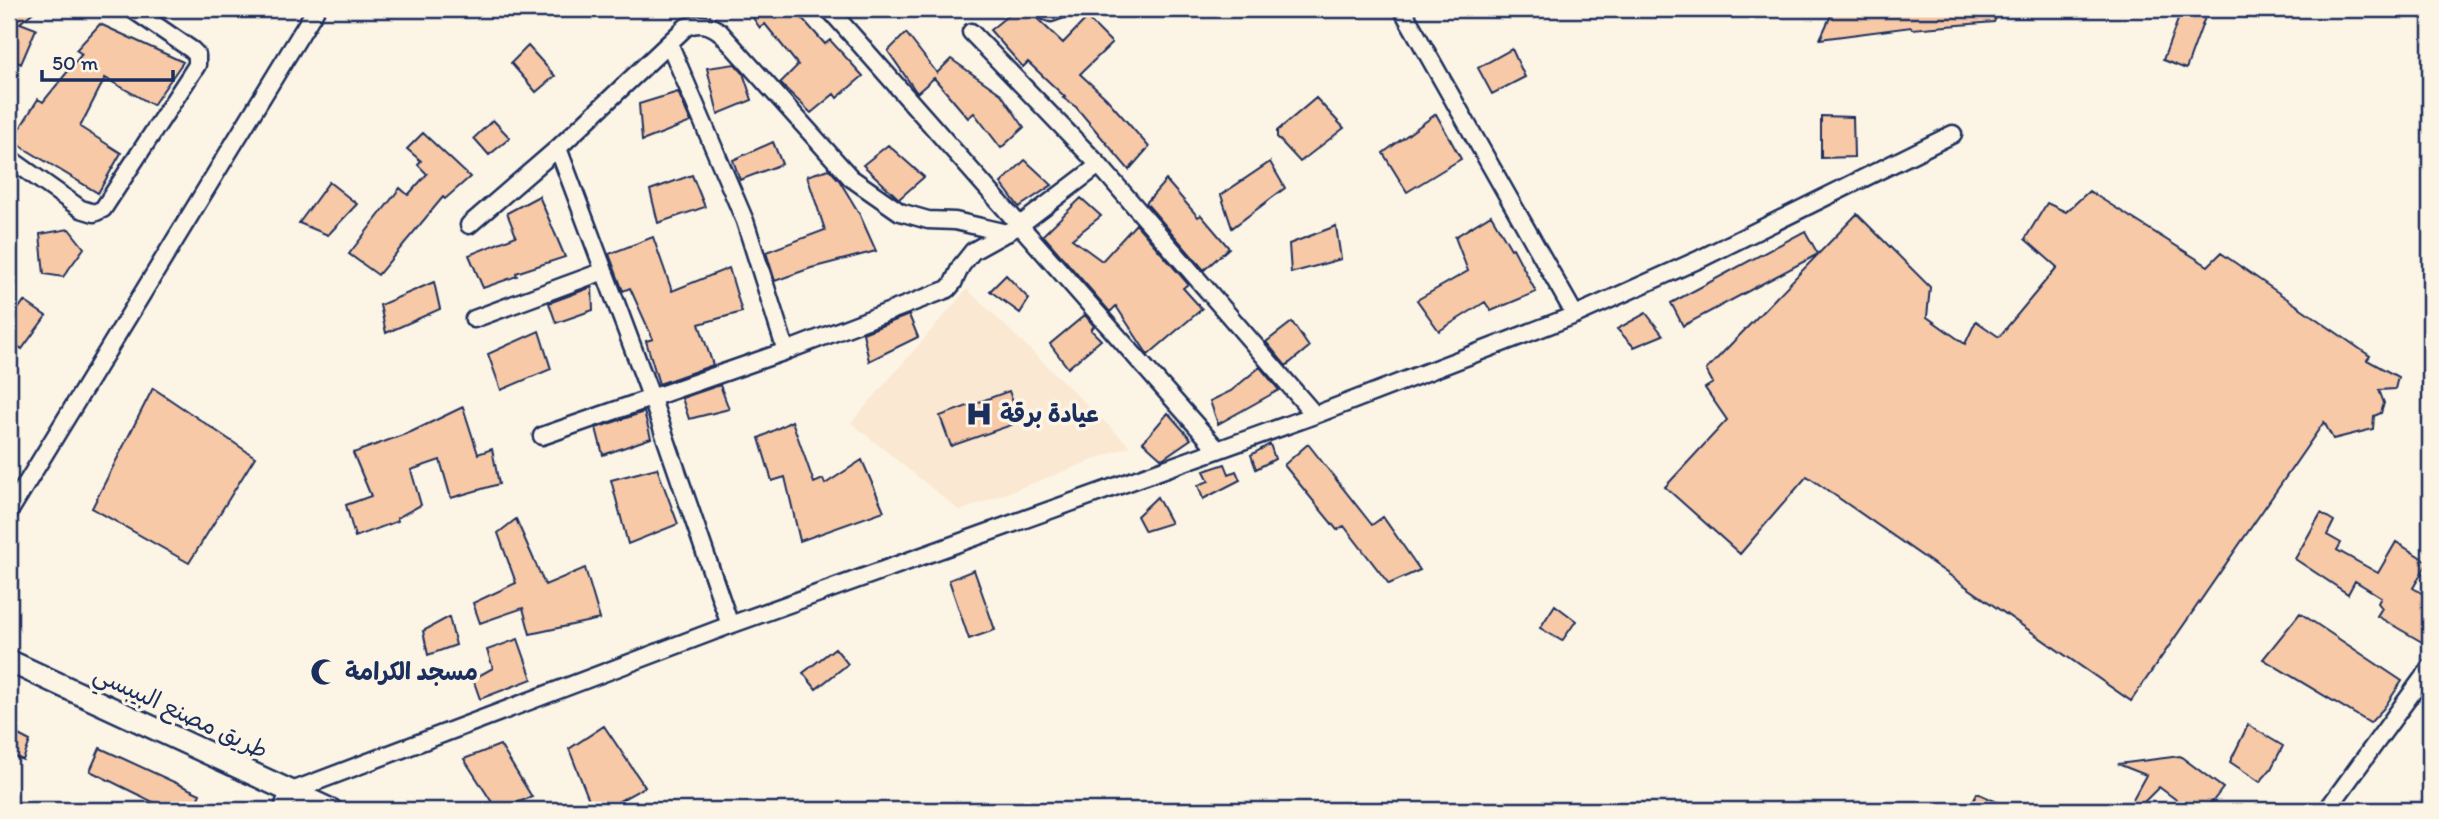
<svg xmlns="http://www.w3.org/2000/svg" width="2439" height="819" font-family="Itim,'Playpen Sans Arabic',sans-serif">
	<rect width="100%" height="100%" fill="#fcf5e5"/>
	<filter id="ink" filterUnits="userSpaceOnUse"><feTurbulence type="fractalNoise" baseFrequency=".0143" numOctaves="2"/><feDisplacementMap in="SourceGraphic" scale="14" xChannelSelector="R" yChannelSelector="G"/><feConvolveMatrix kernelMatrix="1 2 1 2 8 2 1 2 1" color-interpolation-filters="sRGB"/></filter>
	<g filter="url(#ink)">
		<path fill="#fae8d2" d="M967,289l163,157 -170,65 -109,-88z"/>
		<path fill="#f7c9a6" stroke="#1b2f5e" stroke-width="2" d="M9,9h28l-17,14 16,6 -15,35 -12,-6z
			M747,9h47l31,35 5,-4 33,36 -26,22 -3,-4 -23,19 -31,-30 18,-18 -33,-41 -5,4z
			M1016,9h11l36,34 24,-25 25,25 -32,31 26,24 43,49 -20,23 -53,-63 -13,-9 2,-1 -37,-35 -5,5 -33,-37z
			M1861,9h139l-6,13 -82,7 -1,-2 -91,12 12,-26z
			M2182,9h26l-22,60 -23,-9z
			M100,24l83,38 -30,43 -48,-27 -25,49 41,26 -23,40 -86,-52 26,-42 5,3 39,-48 -6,-4z
			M906,33l31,40 14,-14 50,35 23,33 -23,21 -27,-35 -6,5 -34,-40 -17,15 -29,-42z
			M528,46l27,30 -19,16 -25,-29z
			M1512,49l13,28 -33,17 -14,-26z
			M735,64l8,9 9,27 -34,14 -11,-46z
			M678,92l13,30 -49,19 -3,-37z
			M1316,98l28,30 -44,34 -23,-25v-6z
			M1436,114l25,45 -54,33 -24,-39z
			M1821,116l32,1 1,40 -33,1z
			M493,120l17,18 -21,17 -15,-17z
			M423,133l47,44 -25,22 -2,-2 -65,78 -29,-21 51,-66 8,7 19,-21 -9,-9 3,-4 -14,-12z
			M773,142l9,22 -42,16 -7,-20z
			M888,145l36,32 -25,22 -36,-34z
			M1025,160l27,25 -33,22 -18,-24z
			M1270,162l15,26 -53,40 -11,-33z
			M829,169l10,11 20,33 17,38 -65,17 -36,13 -9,-29 59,-22 -18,-54z
			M692,175l13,32 -47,16 -8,-33z
			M1166,180l32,37 3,-2 28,33 -25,22 -58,-67z
			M329,182l28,22 -29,31 -29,-12z
			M2089,191l119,75 13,-13 149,103 -3,4 31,17 -3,12 -16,1 5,13 -3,10 -7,3 -1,13 -40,10 -9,-17 -193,279 -324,-225 -67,78 -75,-67 62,-67 -22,-32 8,-5 -7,-13 151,-156 73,73 -3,30 38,27 11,-23 23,16 58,-70 -32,-28 22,-36 19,9z
			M539,196l26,61 -49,16 1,3 -34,12 -14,-33 47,-19 -9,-23z
			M1081,198l20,18 -29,23 30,22 34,-37 52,60 -5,4 19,21 -54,46 -32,-49 -6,6 -67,-77z
			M1491,215l20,34 2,-1 23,44 -45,19 -6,-9 -46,29 -22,-31 51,-29 -13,-34z
			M1336,226l5,33 -50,14 -2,-29z
			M69,229l15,19 -21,29 -19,-3 -4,-40z
			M1805,231l13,23 -135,72 -12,-23z
			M653,237l19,54 57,-23 13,44 -43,12 14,41 -54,19 -13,-43 7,-2 -23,-51 -7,3 -14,-37z
			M1006,275l23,24 -9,14 -30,-22z
			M434,282l6,27 -54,24 -6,-28z
			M592,287l1,23 -37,13 -7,-20z
			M24,301l22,15 -24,33 -13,-9v-18z
			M1646,313l17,22 -29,12 -17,-18z
			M909,315l9,22 -49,24 -6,-28z
			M1085,315l9,11 -3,4 10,10 -33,28 -18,-24z
			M1292,322l17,25 -23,19 -20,-24z
			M539,331l12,38 -50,21 -13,-36z
			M1260,367l19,23 -61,34 -8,-23 21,-10z
			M720,385l9,24 -40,10 -7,-21z
			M153,388l102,69 -66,106 -97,-55z
			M1009,391l11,31 -69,24 -11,-30z
			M463,407l15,47 14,-5 7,35 -48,14 -11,-38 -29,10 10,35 -24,13 1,3 -43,16 -9,-32 25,-9 -18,-43 58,-21z
			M644,412l7,26 -48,17 -7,-27z
			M1168,413l23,26 -29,20 -19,-17z
			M792,421l22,62 9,-4 2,5 37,-24 22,51 -84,30 -15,-64 -13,4 -13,-43z
			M1270,444l5,15 -19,10 -5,-14z
			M1308,444l64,81 11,-8 37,53 -31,14 -45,-58 -7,4 -53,-65z
			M1225,464l4,10 7,-3 4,9 -37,19 -5,-14 11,-4 -5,-10z
			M657,468l21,56 -50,20 -17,-64z
			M1157,497l14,26 -26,8 -8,-15z
			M2321,513l13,8 -7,14 14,8 -4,7 41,23 18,-31 32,20 -15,26 17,10v31l-8,13 -45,-26 5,-8 -4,-5 3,-6 -26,-16 -7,13 -53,-35z
			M516,519l29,66 40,-17 15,51 -70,15 -7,-26 -43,15 -7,-20 43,-20 -18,-50z
			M974,570l21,60 -26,9 -20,-59z
			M1555,605l21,16 -14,20 -22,-13z
			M2300,613l102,68 -18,27 -14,15 -107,-64z
			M449,617l7,28 -28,10 -5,-24z
			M518,639l14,40 -52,20 -7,-20 20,-11 -6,-18z
			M835,648l13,16 -32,25 -13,-16z
			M2248,725l35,21 -12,23 -11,13 -30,-20z
			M604,726l41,61 -42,23h-10l-24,-61z
			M9,730l21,11 -7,19 -14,-5z
			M500,745l32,52 -35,13 -33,-51z
			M100,748l100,46 -7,16h-24l-79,-39z
			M2180,756l43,32 -17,22h-16l-31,-23 -23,23h-9l19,-35 -28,-11z
			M1977,793l38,17h-38l-7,-3z"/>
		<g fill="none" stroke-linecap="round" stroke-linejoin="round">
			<defs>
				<path id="street" d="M829,9l388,440
					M1040,9l11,4 11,-4
					M1402,9l173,306
					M971,32l128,133 216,250
					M669,43l76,178 41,130
					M558,148l94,251 78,226
					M9,158l72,51 13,4 9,-4 94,-144v-10l-5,-5 -60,-41
					M469,225l89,-77 128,-121c13,-5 23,-4 34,5l131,146 49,34 28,8 27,1 52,12
					M474,319l130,-48
					M542,436l244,-85 162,-62 5,-6 8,-17 12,-15 47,-26 79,-60
					M9,512l307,-503
					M282,810l7,-18 441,-167 585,-210 260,-100 125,-56 253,-125
					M2327,810l103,-142"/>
				<path id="secondary" d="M9,661l322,149"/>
			</defs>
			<use href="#street" stroke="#1b2f5e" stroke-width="21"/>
			<use href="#secondary" stroke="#1b2f5e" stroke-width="26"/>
			<use href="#street" stroke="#fcf5e5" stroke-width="16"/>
			<use href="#secondary" stroke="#fcf5e5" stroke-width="21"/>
		</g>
	</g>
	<defs>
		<symbol id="hospital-bare" viewBox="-9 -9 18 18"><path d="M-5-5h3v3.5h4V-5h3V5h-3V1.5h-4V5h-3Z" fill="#1b2f5e" stroke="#fcf5e5" stroke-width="2.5" paint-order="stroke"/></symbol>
		<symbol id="mosque-bare" viewBox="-9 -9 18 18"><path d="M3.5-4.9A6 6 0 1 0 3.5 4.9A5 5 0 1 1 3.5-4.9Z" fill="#1b2f5e" stroke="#fcf5e5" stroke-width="2.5" paint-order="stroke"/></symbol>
	</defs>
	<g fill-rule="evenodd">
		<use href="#hospital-bare" x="960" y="395" width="38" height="38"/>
		<use href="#mosque-bare" x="305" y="653" width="38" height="38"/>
	</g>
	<g text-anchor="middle" stroke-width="7" stroke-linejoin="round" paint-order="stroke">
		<g font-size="24" font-weight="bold" fill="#1b2f5e" stroke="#fcf5e5" text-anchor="start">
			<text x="1000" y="422">عيادة برقة</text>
			<text x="345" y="680">مسجد الكرامة</text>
		</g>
		<g font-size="24" fill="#1b2f5e" stroke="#fcf5e5">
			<text transform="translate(181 712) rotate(25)" y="8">طريق مصنع البيبسي</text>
		</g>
	</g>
	<rect width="2439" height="819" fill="none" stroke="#fcf5e5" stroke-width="35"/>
	<rect x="18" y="18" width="2404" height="784" fill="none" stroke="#1b2f5e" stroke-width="2.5" filter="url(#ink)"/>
	<path d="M42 70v10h131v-10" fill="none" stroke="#1b2f5e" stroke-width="3.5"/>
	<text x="52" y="70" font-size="21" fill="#1b2f5e" stroke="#fcf5e5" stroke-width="5" paint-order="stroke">50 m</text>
</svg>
